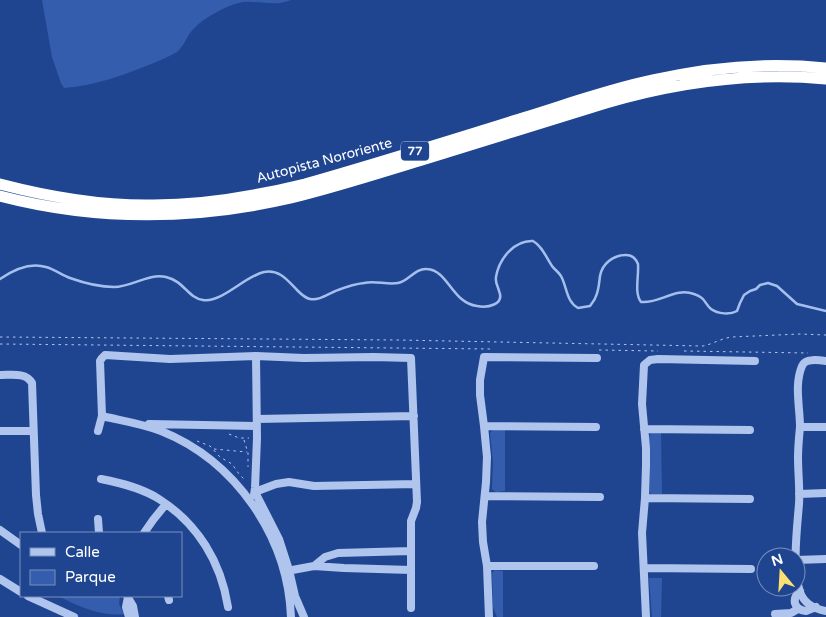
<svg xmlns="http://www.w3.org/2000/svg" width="826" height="617" font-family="'Varela Round',sans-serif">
	<rect width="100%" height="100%" fill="#204590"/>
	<path fill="#345dae" d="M42,0h249c-14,6 -23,2 -38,2 -9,-1 -17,1 -26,5 -13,6 -28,14 -37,26 -4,6 -7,14 -13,19 -7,4 -14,7 -21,10 -29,12 -61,24 -92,26l-3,-5 -9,-26z
		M493,430h12v61l-9,1 -4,-3 1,-27 -3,-29z
		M651,433h10l1,61h-11l-1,-2v-29l-1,-26z
		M495,570l8,1v46h-6l-4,-10 -1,-34z
		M649,578h13l-1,39h-9z
		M58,596h62l-1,8 5,10c-23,3 -46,-8 -66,-18z"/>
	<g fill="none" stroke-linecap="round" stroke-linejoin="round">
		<path stroke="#a4bfee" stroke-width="2.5" d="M0,279c13,-9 30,-17 46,-12 8,2 16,8 24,11 14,5 30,9 44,9 18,0 34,-14 52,-10 18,4 22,21 37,23 19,3 42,-24 61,-28 16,-3 24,9 34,19 4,4 7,7 12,8 10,2 19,-6 28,-9 8,-3 17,-6 26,-7 11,-3 22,2 34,0 11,-2 17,-15 29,-14 21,1 25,34 50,37 10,2 28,-1 22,-15 -1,-5 -4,-8 -3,-14 3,-18 18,-37 37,-36 9,5 13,16 19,25 3,4 8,7 10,12 5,11 5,24 16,30l12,-2c2,-3 5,-6 6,-10 3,-7 3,-13 4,-20 2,-12 13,-21 26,-21 6,0 10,4 12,9 1,12 -4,29 3,38 19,2 34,-15 53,-8 12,4 10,9 17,15 7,5 19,6 26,2l3,-8 4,-8 6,-4 6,-2 4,-4 8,-2 9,3 20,18 29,7"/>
		<path stroke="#b0c5ed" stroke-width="1" stroke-dasharray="2.5 4" stroke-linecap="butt" d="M0,337l398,3 305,6c10,-2 19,-8 29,-9l68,-3 26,1
			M0,344l493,5
			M599,350l59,1
			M684,351l124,2
			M229,434l10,4h10
			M244,440l4,13v14
			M197,441l13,5 10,11 12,7 7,10 7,7
			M214,449l33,3"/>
		<path stroke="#b0c5ed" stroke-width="8" d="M826,361c-7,-1 -21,-3 -24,5 -8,19 -2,41 -2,61 -1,10 -2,20 -2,31 0,15 2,30 1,46 -2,25 -7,64 1,88 4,11 14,17 26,19
			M0,375c11,0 26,-3 32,8l4,112 2,19 4,19
			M102,416l4,1c18,4 37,7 55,14 75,30 127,106 130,186
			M257,419l157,-3
			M149,424l108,2
			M484,426l112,1
			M800,427h26
			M644,429l106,1
			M0,431h33
			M98,431l4,-15 -2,-55 2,-3 3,-3 65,4 86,-3 48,2 70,-1 37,1 6,144 -1,6 -5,13v87
			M101,479c20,4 41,9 58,20 39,25 62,63 69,108
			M255,492l21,-8 13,-2 25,4 102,-2
			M255,492l24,47 10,31 6,26 9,21
			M799,494l27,-1
			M254,495l1,-7 2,-50 -1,-82
			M485,496l115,1
			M645,498l105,1
			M98,519l1,14
			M0,530l21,15
			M144,533l9,-13 13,-16
			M796,560l30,-1
			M314,566l11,-9 13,-4 73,-2
			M487,566h107
			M644,568l107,1
			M287,571l27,-5 30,2 67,2
			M0,579l21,13
			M800,591c-9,8 -6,19 6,20l10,-4
			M28,596l46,21
			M127,596l6,10 2,11
			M168,596l1,4
			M128,597l-2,10 3,10
			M775,614l16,-1 7,-4
			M489,617l-2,-51 -4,-24 -1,-20 4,-40 1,-25 -3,-31 -4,-31v-15l4,-23 113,1
			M646,617l-4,-84 3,-35 1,-32v-18l-4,-44 2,-39 6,-5 8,-1 97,2"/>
		<path stroke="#fff" stroke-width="11" d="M0,184c50,13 102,22 154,21 51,0 102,-9 151,-21 74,-21 147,-44 221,-67 42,-13 84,-28 127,-37 57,-13 115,-18 173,-12
			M0,196c96,25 195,24 291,2 45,-11 88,-25 131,-38 61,-19 123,-38 184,-57 72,-21 145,-31 220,-24"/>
	</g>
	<g text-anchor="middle" stroke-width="4" stroke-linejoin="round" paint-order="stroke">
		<rect fill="#204590" stroke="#bcc7de" stroke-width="1" x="401" y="141.5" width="28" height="19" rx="4"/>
		<g font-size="12" font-weight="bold" fill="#fff">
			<text x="415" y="155">77</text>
		</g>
		<g font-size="14" fill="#fff" stroke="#204590">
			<text transform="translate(324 160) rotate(-15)" y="5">Autopista Nororiente</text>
		</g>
	</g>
	<rect x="20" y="532" width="162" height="65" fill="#204590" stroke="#798fbc"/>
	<rect x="30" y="548" width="25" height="8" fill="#b0c5ed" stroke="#798fbc"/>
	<text x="65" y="557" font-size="15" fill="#ffffff">Calle</text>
	<rect x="30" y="570" width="25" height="15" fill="#345dae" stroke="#798fbc"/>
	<text x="65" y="582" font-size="15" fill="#ffffff">Parque</text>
	<g transform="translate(781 572) rotate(342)"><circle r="24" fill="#204590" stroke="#798fbc"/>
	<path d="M0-4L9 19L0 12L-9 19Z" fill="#fae171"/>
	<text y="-8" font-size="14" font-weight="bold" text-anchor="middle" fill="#ffffff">N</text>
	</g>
</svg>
